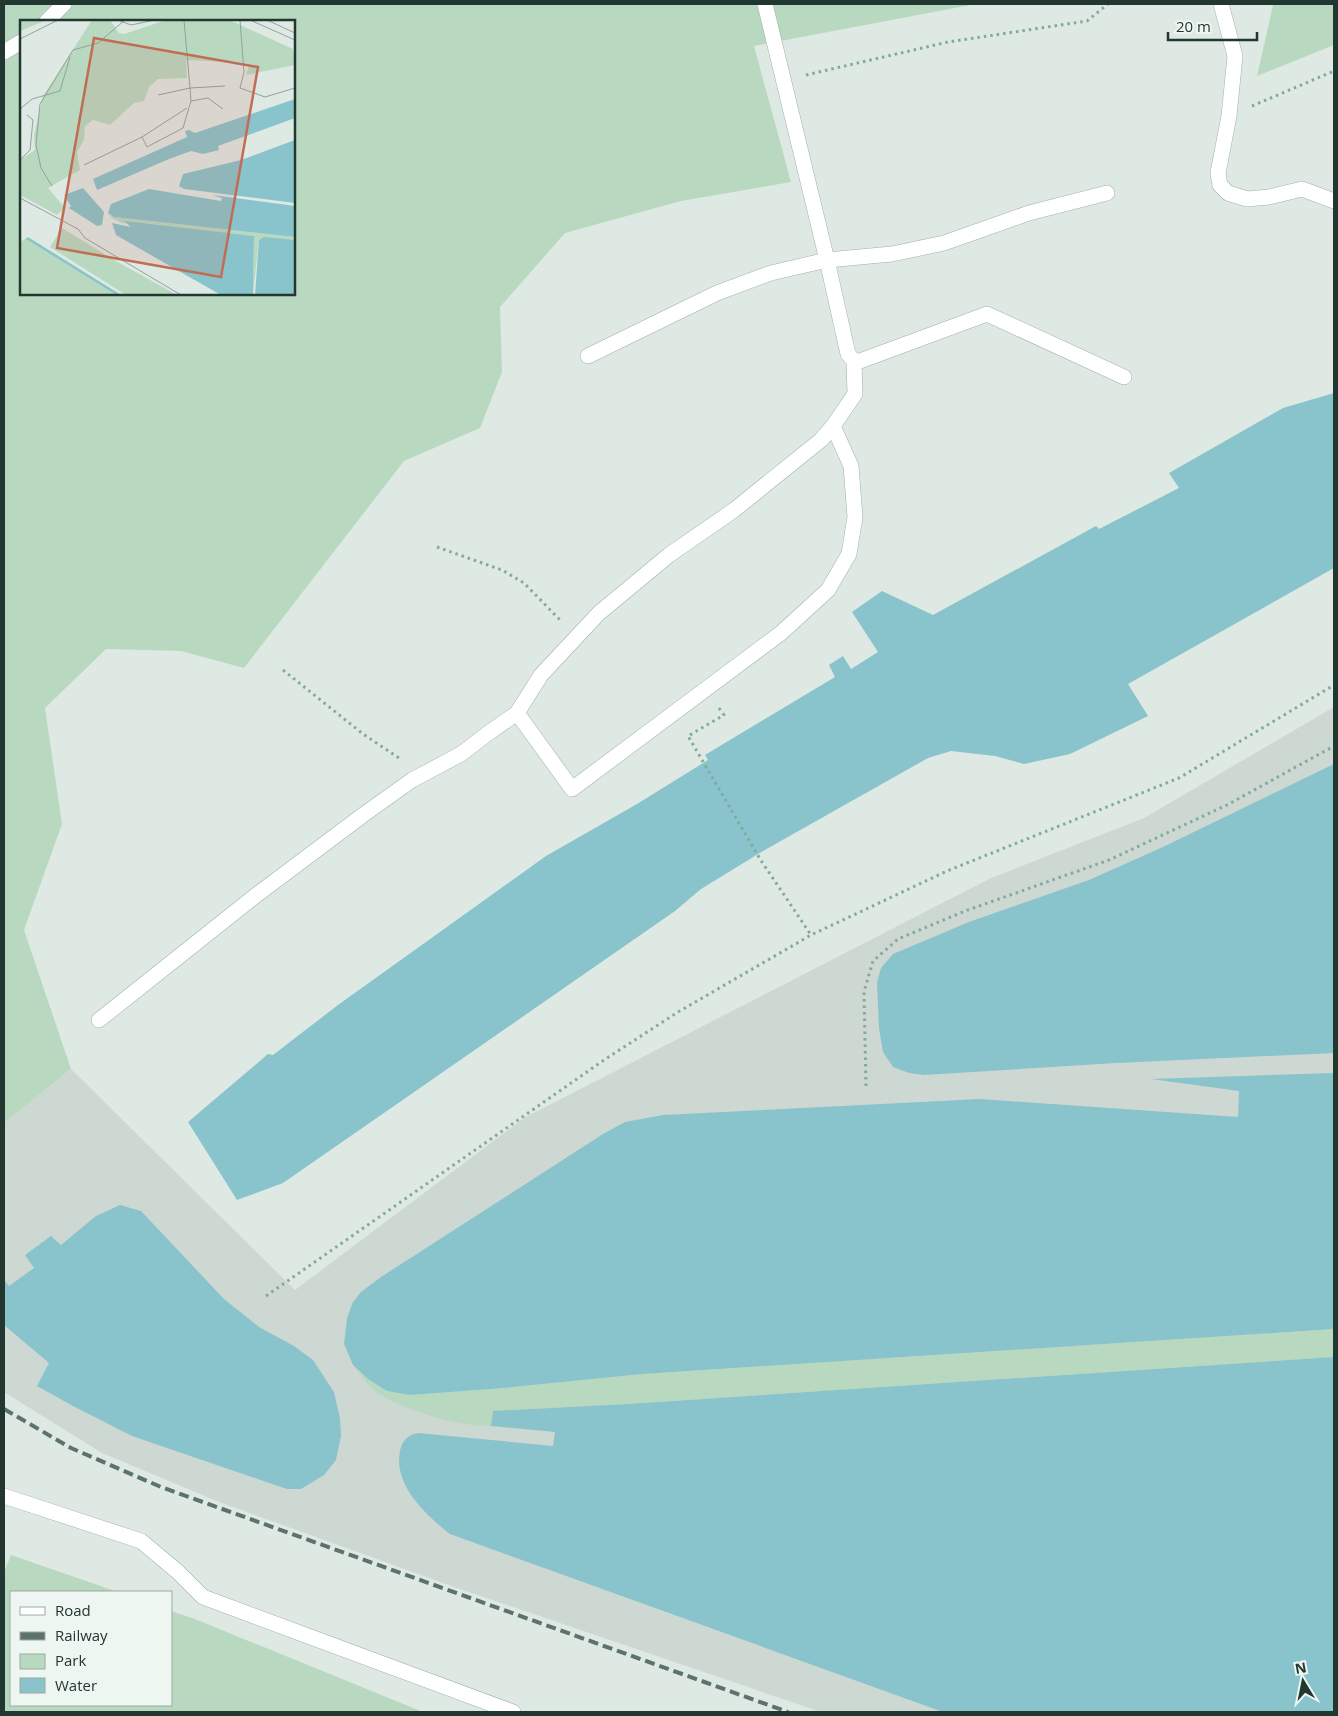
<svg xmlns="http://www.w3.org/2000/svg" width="1338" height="1716" font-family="'Open Sans',sans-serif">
	<rect width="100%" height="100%" fill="#dee9e4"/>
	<path fill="#cdd8d3" d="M1334,707v1005h-513l-364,-124 -238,-86 -117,-49 -98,-61v-269l67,-54 224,221 229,-172 465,-239 155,-61z"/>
	<path fill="#b8d9c0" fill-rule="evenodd" d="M4,4h972l-222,42 37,136 -110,19 -116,32 -65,74 2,65 -22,56 -76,33 -160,207 -63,-17 -75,-2 -61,59 17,116 -38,106 47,139 -67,54zM21,21h273v273h-273z
		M1271,4h63v41l-77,31 16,-71z
		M1334,1329v28l-706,47 -135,7 -2,15c-30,1 -90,-16 -115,-34 -9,-7 -16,-18 -23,-27l15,14 19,12 23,4 94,-7 138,-14z
		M11,1555l107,37h-107v113h160v-94l24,8 228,93h-419v-140z"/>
	<path fill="#89c3cb" d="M1334,393v175l-206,116 20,32 -78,38 -46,10 -29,-8 -44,-5 -23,7 -165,93 -62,38 -26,22 -392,272 -46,17 -49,-78 80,-68 5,1 65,-50 208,-149 91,-52 71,-44 -3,-5 130,-78 -6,-12 14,-9 8,13 27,-17 -26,-40 30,-21 51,24 163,-89 3,3 80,-41 -10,-15 114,-65z
		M1334,764v289l-218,10 -192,12 -15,-2 -16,-6 -10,-15 -4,-24 -2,-45 4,-15 12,-14 76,-32 120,-42 74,-33z
		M1334,1073v256l-692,45 -138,14 -94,7 -23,-4 -19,-12 -15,-14 -9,-21 3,-26 6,-16 8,-10 20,-15 222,-143 22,-12 38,-7 317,-16 258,18 1,-26 -88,-12z
		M120,1205l21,6 83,88 35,28 35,19 19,14 21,32 6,26 1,18 -5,24 -12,15 -23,14h-14l-155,-53 -59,-30 -36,-20 12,-23 -45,-38v-45l5,6 25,-18 -9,-13 26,-19 10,9 35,-29z
		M1334,1357v355h-391l-493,-178c-24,-19 -57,-49 -50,-83 2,-10 7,-16 18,-18l135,13 2,-14 -64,-6 2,-15 135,-7z"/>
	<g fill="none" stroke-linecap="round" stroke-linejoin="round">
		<defs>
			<path id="minor" d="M765,4l62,256 65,-6 52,-11 85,-30 78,-20
				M1221,4l14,52 -6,60 -11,57 2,12 8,8 19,6 22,-2 33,-8 32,12
				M47,21l17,-17
				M4,52l17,-10
				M588,356l129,-63 54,-20 56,-13 21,94 6,7h6l127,-47 137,63
				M517,713l55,76 209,-156 47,-43 21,-36 6,-37 -4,-51 -18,-40 22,-32 -1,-33
				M99,1020l156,-124 108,-81 49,-35 49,-26 26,-20 30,-21 24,-38 58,-62 70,-58 65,-45 87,-70 12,-14
				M4,1496l137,45 37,31 25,25 310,115"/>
		</defs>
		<use href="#minor" stroke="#a2b0aa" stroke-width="16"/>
		<path stroke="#81aa9c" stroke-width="3" stroke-dasharray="2.5 4" stroke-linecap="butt" d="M806,75l142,-33 139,-21 21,-17
			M1252,106l82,-35
			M437,547l65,23 22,13 37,38
			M283,670l80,64 39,26
			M719,708l5,7 -36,21 72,123 51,76
			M866,1086l-2,-94 9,-31 25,-22 67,-28 144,-51 118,-55 107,-59
			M266,1296l338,-236 74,-48 133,-77 136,-64 232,-93 155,-93"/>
		<use href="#minor" stroke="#fff" stroke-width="15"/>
		<path stroke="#5b736c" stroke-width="4" stroke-dasharray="10 5" stroke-linecap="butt" d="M4,1409l67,39 90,39 627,225"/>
	</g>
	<g transform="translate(20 20)">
		<rect width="275" height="275" fill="#dee9e4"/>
		<path d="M0,0h27l-27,11zM72,0h18l9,13 5,1 42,-14h63l64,29 2,16 -49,10 3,-9 -6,-3 -57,-3 1,18 -29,1 -9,8 -5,14 -10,2 -24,22 -17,-5 -8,6 -1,14 -7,12 3,18 -32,18 17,20 -8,7 -37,-20v-35l15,-10 -1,-15 9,-39zM88,193l6,4 181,20v3l-36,-1 -6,56 1,-59 -132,-13 -10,-5zM42,208l54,33 61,34h-51l-76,-48zM7,218l10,5 82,52h-99v-53z" fill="#b8d9c0"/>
		<path d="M275,79v19l-77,28 1,4 -16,4 -12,-3 -22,8 -72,31 -4,-11 94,-42 -2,-6 4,-1 6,3zM275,120v63l-111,-14 -5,-3 4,-12 58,-14zM63,168l21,24 -2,13 -5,1 -28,-18 2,-2 -7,-11zM129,169l72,12 1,-3 -10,-3 83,11v31l-181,-20 -6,-4 3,-9zM104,201l130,15 -1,59h-32l-37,-21 -68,-39 -4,-12 19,4zM244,217l31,3v55h-40l4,-55z" fill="#89c3cb"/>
		<path fill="none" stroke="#89c3cb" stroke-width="2.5" d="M7,218l92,57"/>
		<path fill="none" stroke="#92a29c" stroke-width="1" d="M98,0l13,5 24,-5M164,0l6,68 35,-2M220,0l4,52 -4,16 25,9 30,-9M230,0l45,20M247,0l28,13M0,19l38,-19M138,75l32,-7 1,13 17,-3 15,11M0,89l12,-10 28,-8 10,-34M122,117l5,10 36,-19 8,-27M0,140l10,-10 3,-30 -6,-5M64,145l58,-28 45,-29M32,166l-11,-18 -5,-23 4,-41 33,-54 25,-7 27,-23M0,178l58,31 7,9 96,57"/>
		<path fill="#c06d54" fill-opacity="0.15" stroke="#c06d54" stroke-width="2.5" d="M74,18l164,29 -37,210 -164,-29z"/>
		<rect width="275" height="275" fill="none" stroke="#213730" stroke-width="2.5"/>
	</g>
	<rect width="1338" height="1716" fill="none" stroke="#213730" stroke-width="10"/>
	<rect x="10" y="1591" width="162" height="115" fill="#eef6f2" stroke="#9caaa4"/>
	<rect x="20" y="1607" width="25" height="8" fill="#ffffff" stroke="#9caaa4"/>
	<text x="55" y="1616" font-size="15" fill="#213730">Road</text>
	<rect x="20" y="1632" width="25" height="8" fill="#5b736c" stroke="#9caaa4"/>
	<text x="55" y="1641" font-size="15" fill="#213730">Railway</text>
	<rect x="20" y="1654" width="25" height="15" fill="#b8d9c0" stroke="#9caaa4"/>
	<text x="55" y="1666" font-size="15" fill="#213730">Park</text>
	<rect x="20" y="1678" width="25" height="15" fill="#89c3cb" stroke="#9caaa4"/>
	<text x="55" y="1691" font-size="15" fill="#213730">Water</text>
	<g transform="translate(1303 1681) rotate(350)" stroke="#eef6f2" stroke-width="4" paint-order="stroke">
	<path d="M0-4L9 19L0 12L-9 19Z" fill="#213730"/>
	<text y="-8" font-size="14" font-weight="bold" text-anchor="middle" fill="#213730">N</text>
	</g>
	<path d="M1168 32v8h89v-8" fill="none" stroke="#213730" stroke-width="2.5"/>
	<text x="1176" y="32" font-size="15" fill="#213730" stroke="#eef6f2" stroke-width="4" paint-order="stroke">20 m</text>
</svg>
